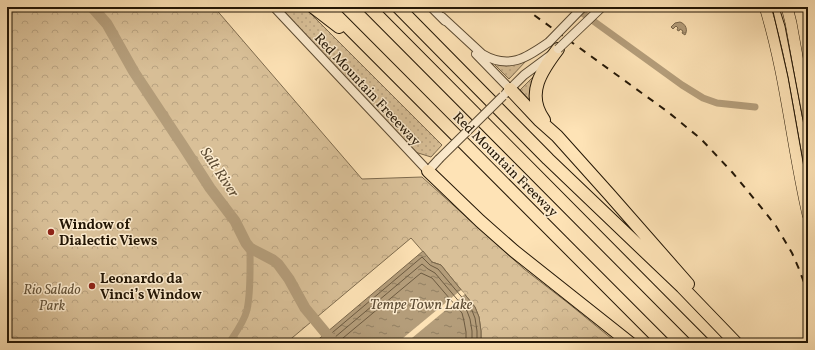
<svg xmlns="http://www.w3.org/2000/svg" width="815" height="350" font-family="Vollkorn,serif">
	<defs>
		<pattern id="grass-dots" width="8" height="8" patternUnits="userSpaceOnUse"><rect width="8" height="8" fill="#d9c098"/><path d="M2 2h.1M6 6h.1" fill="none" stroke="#baa482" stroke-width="1.8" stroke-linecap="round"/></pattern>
		<pattern id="park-crowns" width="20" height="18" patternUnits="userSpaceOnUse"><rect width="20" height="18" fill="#d9c098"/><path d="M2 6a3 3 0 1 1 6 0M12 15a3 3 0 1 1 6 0" fill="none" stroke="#baa482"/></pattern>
		<pattern id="water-ripples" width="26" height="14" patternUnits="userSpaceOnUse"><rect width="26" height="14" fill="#b49d7a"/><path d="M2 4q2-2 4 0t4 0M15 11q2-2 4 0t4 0" fill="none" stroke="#927f62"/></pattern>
	</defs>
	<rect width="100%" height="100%" fill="#fee3b6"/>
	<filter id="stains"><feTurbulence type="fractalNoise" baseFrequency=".005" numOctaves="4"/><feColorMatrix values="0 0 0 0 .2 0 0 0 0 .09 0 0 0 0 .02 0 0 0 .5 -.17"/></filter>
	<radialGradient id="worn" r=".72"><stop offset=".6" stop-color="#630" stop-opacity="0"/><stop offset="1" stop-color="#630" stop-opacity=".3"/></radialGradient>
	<path fill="url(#grass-dots)" stroke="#7e6b4e" d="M280,7h24l138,138 -11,12 -16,-5z
		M526,61l-17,18 -14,-14v-2c12,2 19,2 31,-2z
		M536,74l-4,29 -12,-13z"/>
	<path fill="url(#park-crowns)" stroke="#7e6b4e" d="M7,7h207l148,172 60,-2 102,92 44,34 49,40h-136v-12l-2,-14 -4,-10 -34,-42 -9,-3 -21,-24 -125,105h-279z"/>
	<path fill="url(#water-ripples)" stroke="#7a674b" d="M680,22c6,2 8,8 5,13l-3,-2 1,-2 -3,-2 -1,2 -2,-1 1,-2 -2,-2 -3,3 -2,-2 4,-4z
		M423,251l9,11 9,3 34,42 4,10 2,14v12h-167z"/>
	<path fill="#fee3b6" d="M461,290l4,4 -59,49h-9z"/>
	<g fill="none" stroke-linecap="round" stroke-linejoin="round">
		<path stroke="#6c5a40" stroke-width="1" d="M320,343l102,-86 8,8 8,4 33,39 4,10 2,13v12
			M328,343l94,-79 6,5 7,4 32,38 3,8 2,12v12
			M337,343l84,-70 11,5 30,35 2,8 2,11v11"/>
		<path stroke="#b49d7a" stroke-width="7" d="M574,7l108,78 21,13 14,5 38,4
			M229,343c6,-9 15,-21 18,-33 4,-19 3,-43 3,-62"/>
		<path stroke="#b49d7a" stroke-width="11" d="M92,7l15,17 27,48 49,74 27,42 25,33 11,22 4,5 23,12 5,4 11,15 16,29 29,35"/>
		<defs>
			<path id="tertiary" d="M274,7l154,164 11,-12
				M431,7l14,14
				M442,17l40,37c27,16 44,4 67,-12
				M476,54l34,35
				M506,93l18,-18 27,-20"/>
			<path id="primary" d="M765,7c21,68 27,139 43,208
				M787,7l4,16 17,94"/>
			<path id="motorway" d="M313,7l26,20
				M328,7l335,336
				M369,7l334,336
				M398,7l150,152 134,128 54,56
				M510,89l29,31 18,16 52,58 79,90
				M544,120c-19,-26 -2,-50 14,-71
				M428,171l52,50 34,30 116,92"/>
		</defs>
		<use href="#tertiary" stroke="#5a4931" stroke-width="10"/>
		<use href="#primary" stroke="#231605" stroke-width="12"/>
		<use href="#motorway" stroke="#231605" stroke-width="14"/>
		<use href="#tertiary" stroke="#feedd0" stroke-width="8"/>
		<use href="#primary" stroke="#fee3b6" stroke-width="11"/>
		<use href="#motorway" stroke="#fee3b6" stroke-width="12"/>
		<path stroke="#231605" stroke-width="1" d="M772,7l16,70 20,113
			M779,7l6,19 23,120"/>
		<path stroke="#231605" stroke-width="2" stroke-dasharray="7 7" stroke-linecap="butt" d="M523,7l145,105 33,27 31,33 33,40 11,14 16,27 7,16 9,24"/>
		<defs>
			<path id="tertiary-bridge" d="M549,42l34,-35
				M558,49l44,-42
				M439,159l64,-63"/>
		</defs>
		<use href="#tertiary-bridge" stroke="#5a4931" stroke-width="10" stroke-linecap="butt"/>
		<use href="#tertiary-bridge" stroke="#feedd0" stroke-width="8"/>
	</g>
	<g fill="#8f2418" stroke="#feedd0" stroke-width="1.5">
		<circle cx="51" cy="232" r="4"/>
		<circle cx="92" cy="286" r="4"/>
	</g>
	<g text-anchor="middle" stroke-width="3" stroke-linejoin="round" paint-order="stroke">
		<g font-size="14" fill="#231605" stroke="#feedd0">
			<text transform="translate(368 89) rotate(47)" y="5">Red Mountain Freeeway</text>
			<text transform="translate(506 164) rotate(45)" y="5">Red Mountain Freeway</text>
		</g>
		<g font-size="14" font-weight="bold" fill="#231605" stroke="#feedd0" text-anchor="start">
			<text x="59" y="229">Window of<tspan x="59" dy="16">Dialectic Views</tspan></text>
			<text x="100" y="283">Leonardo da<tspan x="100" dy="16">Vinci’s Window</tspan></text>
		</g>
		<g font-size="14" font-style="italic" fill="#635238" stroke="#feedd0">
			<text x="52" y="294">Rio Salado<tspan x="52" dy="16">Park</tspan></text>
		</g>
		<g font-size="15" font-style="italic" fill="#5d4c34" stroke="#feedd0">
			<text transform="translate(220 172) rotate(56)" y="5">Salt River</text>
			<text x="421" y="309">Tempe Town Lake</text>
		</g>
	</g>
	<rect width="815" height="350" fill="none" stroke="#fee3b6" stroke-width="24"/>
	<rect x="8" y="8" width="799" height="334" fill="none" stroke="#231605" stroke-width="2"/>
	<rect x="12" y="12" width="791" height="326" fill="none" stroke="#231605"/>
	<rect width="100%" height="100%" filter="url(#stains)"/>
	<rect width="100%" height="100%" fill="url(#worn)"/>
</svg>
